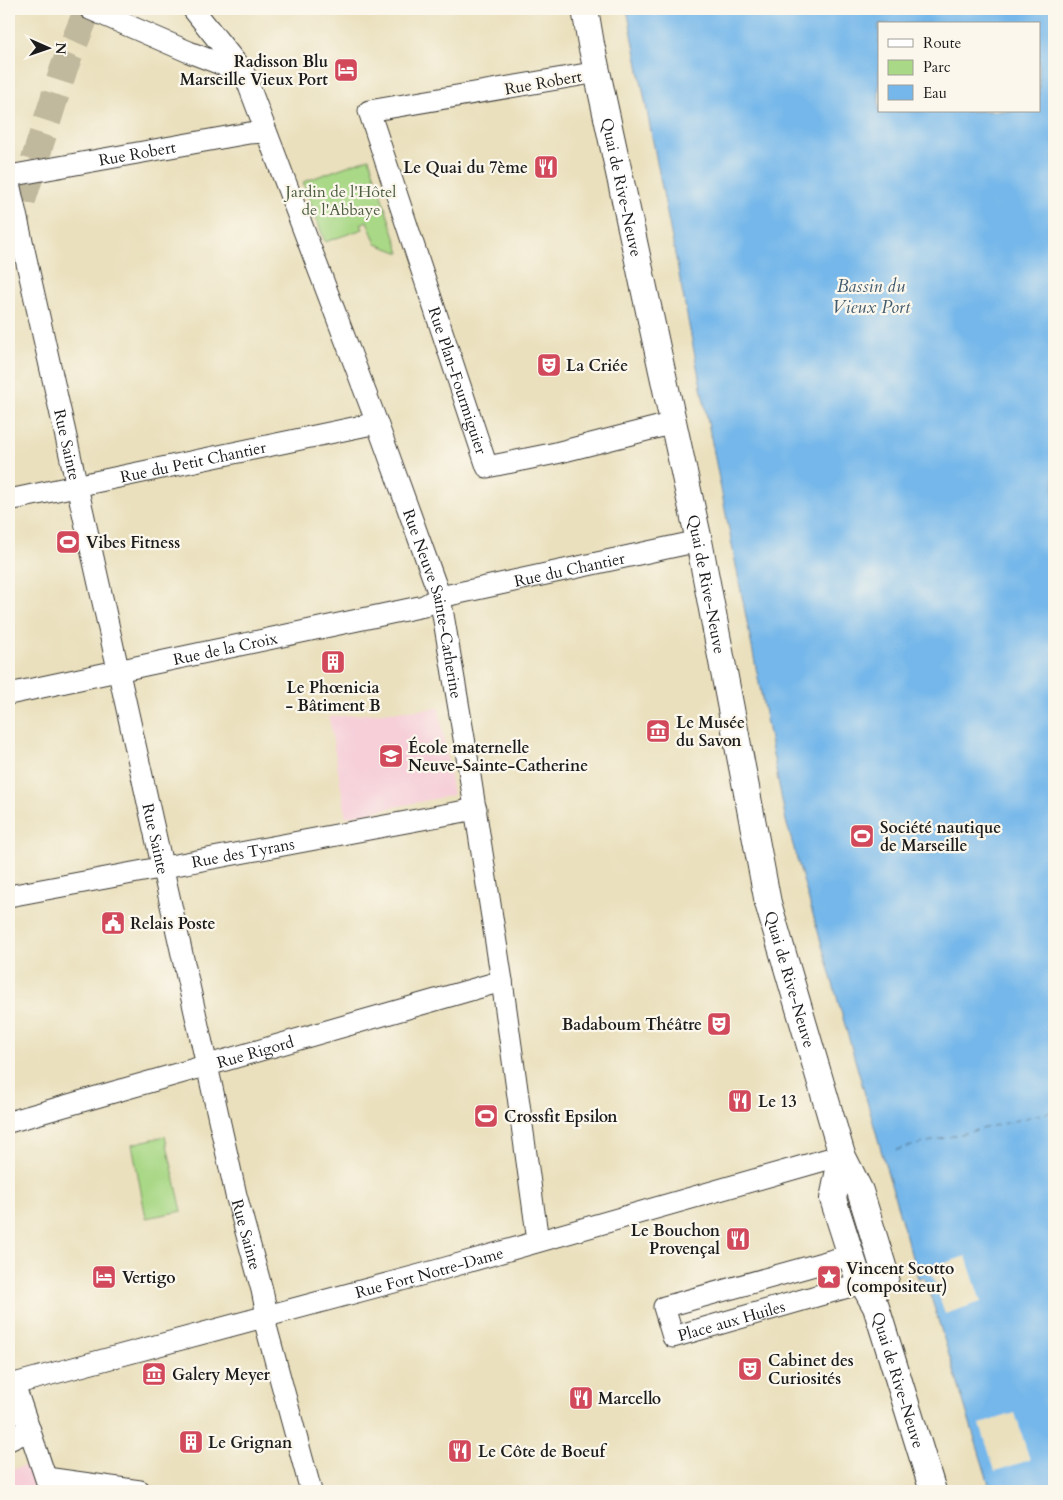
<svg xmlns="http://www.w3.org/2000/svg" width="1063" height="1500" font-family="Cardo,serif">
	<rect width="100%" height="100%" fill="#fbf7ec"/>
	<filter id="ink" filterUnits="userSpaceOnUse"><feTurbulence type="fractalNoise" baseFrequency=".02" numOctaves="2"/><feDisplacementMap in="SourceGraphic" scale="10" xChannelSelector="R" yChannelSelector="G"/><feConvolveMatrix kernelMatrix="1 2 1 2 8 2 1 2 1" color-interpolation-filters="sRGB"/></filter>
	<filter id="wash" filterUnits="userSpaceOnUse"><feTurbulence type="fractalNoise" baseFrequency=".0096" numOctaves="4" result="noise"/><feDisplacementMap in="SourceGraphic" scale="20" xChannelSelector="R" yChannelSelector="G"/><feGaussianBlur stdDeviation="1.12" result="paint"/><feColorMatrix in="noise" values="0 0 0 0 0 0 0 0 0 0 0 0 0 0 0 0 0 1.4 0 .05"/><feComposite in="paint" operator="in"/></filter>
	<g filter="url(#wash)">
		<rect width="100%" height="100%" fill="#eae0bd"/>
		<path fill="#f6cfd9" d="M439,708l14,87 -107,22 -17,-100z
			M27,1465l8,26h-26v-21z"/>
		<path fill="#a9d886" stroke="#627a51" d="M369,158l31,95 -24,-9 -9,-23 -6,3 2,5 -38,13 -22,-60z
			M165,1136l17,75 -36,7 -14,-74z"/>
		<path fill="#75b7ea" stroke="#486a83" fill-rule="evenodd" d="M627,9h427v1482h-63l-64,-207 -4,-6h-5l-132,-457zM879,24h160v87h-160z"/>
		<path fill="#eae0bd" d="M966,1256l15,46 -36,12 -15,-46z
			M1015,1413l15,47 -35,11 -15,-47z"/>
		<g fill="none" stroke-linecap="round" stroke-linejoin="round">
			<path stroke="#405a6e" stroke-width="1" stroke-dasharray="6 5" stroke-linecap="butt" d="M896,1150l158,-39"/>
		</g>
	</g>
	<g filter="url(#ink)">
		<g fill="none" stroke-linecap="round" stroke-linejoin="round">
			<path stroke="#c1b99d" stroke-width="28" stroke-dasharray="28 14" stroke-linecap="butt" d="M9,241l55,-173 24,-59"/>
			<defs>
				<g id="minor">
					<path d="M90,9l99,43 55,21"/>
					<path id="s1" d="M193,9l51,64 133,350 63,174 25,147 37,237 36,260"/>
					<path id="s2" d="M598,72l-229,39 118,356 69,-14 118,-30"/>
					<path id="s3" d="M9,176l240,-43 17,-1"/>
					<path id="s4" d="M9,183l227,1012 26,95 5,25 -3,4 47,172"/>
					<path id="s5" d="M9,500l368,-77"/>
					<path id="s6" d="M9,694l415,-88 16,-9 259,-56"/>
					<path id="s7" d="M9,896l467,-87"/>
					<path id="s8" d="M9,1122l493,-141"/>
					<path id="s9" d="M851,1255l-187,52 9,30 189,-54"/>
					<path d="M9,1381l5,3 36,107"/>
					<path id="s10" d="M14,1384l421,-113 407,-116"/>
					<path d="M9,1440l21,-10"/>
					<path d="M46,1478l94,13"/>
				</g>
				<g id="major">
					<path id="s11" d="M585,9l6,35 108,497 69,362 74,252 18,36 26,85 -24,7"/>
					<path id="s12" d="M842,1155l-9,44 23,72 20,36 57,184"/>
				</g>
			</defs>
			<use href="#minor" stroke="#3b3934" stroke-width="23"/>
			<use href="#major" stroke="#3b3934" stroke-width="28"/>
			<use href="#minor" stroke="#fff" stroke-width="21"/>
			<use href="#major" stroke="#fff" stroke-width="26"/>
		</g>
	</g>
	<defs>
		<symbol id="hotel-square" viewBox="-11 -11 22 22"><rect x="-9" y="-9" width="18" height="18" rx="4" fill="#d1495b" stroke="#fbf7ec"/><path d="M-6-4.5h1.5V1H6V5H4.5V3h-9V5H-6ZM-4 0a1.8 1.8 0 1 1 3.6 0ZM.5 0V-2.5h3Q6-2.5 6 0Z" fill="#fff"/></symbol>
		<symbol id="restaurant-square" viewBox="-11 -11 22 22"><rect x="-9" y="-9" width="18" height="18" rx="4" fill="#d1495b" stroke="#fbf7ec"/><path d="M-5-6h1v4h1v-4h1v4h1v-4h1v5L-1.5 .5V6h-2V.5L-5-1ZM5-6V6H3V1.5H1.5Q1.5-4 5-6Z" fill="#fff"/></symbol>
		<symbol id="theatre-square" viewBox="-11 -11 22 22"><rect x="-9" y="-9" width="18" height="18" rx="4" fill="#d1495b" stroke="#fbf7ec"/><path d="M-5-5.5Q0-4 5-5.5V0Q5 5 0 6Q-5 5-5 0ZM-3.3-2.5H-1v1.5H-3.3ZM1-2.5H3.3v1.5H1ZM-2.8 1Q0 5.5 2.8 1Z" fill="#fff"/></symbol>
		<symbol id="stadium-square" viewBox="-11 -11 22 22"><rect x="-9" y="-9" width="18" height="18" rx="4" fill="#d1495b" stroke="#fbf7ec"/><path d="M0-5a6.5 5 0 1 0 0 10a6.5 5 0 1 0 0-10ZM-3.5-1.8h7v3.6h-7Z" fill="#fff"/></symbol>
		<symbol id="building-square" viewBox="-11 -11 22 22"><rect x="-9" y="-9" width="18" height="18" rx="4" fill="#d1495b" stroke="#fbf7ec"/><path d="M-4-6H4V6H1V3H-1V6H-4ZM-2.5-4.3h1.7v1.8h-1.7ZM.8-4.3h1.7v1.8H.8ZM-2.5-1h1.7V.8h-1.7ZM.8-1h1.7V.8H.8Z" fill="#fff"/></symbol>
		<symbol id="museum-square" viewBox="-11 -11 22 22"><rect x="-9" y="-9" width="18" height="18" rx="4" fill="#d1495b" stroke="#fbf7ec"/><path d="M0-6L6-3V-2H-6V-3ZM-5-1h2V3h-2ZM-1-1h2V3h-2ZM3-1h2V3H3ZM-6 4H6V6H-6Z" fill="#fff"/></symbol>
		<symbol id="school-square" viewBox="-11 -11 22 22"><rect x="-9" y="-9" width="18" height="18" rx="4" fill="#d1495b" stroke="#fbf7ec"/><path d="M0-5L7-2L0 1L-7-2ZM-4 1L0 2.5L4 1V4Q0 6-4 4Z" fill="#fff"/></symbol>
		<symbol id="civic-square" viewBox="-11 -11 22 22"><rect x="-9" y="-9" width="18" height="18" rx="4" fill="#d1495b" stroke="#fbf7ec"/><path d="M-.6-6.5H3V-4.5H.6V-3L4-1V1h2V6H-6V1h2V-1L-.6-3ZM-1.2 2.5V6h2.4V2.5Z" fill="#fff"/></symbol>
		<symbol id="sight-square" viewBox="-11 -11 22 22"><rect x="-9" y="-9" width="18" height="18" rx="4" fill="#d1495b" stroke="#fbf7ec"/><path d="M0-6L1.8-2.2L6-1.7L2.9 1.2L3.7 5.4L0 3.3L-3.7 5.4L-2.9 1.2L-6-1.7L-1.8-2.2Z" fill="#fff"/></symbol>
	</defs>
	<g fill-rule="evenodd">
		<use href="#hotel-square" x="332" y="56" width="28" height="28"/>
		<use href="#restaurant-square" x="532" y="153" width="28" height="28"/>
		<use href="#theatre-square" x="535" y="351" width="28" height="28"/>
		<use href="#stadium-square" x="54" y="528" width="28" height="28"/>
		<use href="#building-square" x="319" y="648" width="28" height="28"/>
		<use href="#museum-square" x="644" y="717" width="28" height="28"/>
		<use href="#school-square" x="377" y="742" width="28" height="28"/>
		<use href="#stadium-square" x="848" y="822" width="28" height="28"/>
		<use href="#civic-square" x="99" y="909" width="28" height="28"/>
		<use href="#theatre-square" x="705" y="1010" width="28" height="28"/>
		<use href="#restaurant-square" x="726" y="1087" width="28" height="28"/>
		<use href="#stadium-square" x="472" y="1102" width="28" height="28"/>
		<use href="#restaurant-square" x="724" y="1225" width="28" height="28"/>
		<use href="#hotel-square" x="90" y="1263" width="28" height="28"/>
		<use href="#sight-square" x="815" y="1263" width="28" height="28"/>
		<use href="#theatre-square" x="736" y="1355" width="28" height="28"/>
		<use href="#museum-square" x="140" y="1360" width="28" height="28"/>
		<use href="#restaurant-square" x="567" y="1384" width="28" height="28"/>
		<use href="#building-square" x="177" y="1428" width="28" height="28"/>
		<use href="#restaurant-square" x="446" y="1437" width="28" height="28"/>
	</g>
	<g text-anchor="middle" stroke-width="4.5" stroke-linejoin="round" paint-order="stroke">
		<g font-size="16" font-weight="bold" fill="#1c1c1c" stroke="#fbf7ec" text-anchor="start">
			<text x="328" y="67" text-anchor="end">Radisson Blu<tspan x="328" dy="18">Marseille Vieux Port</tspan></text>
			<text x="528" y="173" text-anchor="end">Le Quai du 7ème</text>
			<text x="566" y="371">La Criée</text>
			<text x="86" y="548">Vibes Fitness</text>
			<text x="333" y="693" text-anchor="middle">Le Phœnicia<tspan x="333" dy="18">- Bâtiment B</tspan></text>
			<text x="676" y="728">Le Musée<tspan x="676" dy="18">du Savon</tspan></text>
			<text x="408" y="753">École maternelle<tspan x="408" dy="18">Neuve-Sainte-Catherine</tspan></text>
			<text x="880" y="833">Société nautique<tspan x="880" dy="18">de Marseille</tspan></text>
			<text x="130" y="929">Relais Poste</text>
			<text x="702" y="1030" text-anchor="end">Badaboum Théâtre</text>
			<text x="758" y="1107">Le 13</text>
			<text x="504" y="1122">Crossfit Epsilon</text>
			<text x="720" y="1236" text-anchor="end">Le Bouchon<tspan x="720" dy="18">Provençal</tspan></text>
			<text x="846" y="1274">Vincent Scotto<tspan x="846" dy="18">(compositeur)</tspan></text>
			<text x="122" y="1283">Vertigo</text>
			<text x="768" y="1366">Cabinet des<tspan x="768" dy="18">Curiosités</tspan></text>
			<text x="172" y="1380">Galery Meyer</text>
			<text x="598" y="1404">Marcello</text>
			<text x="208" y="1448">Le Grignan</text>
			<text x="478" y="1457">Le Côte de Boeuf</text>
		</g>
		<g font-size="16" fill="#1c1c1c" stroke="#fbf7ec">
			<text transform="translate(543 82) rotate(-10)" y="6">Rue Robert</text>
			<text dy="6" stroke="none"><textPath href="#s3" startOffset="130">Rue Robert</textPath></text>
			<text dy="6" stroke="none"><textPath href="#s11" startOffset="182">Quai de Rive-Neuve</textPath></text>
			<text dy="6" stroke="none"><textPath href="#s2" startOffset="516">Rue Plan-Fourmiguier</textPath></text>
			<text dy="6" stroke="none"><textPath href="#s4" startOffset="268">Rue Sainte</textPath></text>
			<text dy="6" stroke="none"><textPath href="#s5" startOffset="188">Rue du Petit Chantier</textPath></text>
			<text dy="6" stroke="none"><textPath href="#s6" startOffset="575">Rue du Chantier</textPath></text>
			<text dy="6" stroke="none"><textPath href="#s11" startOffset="588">Quai de Rive-Neuve</textPath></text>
			<text dy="6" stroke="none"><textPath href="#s1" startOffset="646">Rue Neuve Sainte-Catherine</textPath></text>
			<text dy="6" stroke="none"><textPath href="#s6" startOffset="221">Rue de la Croix</textPath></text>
			<text dy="6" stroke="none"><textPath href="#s4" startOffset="672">Rue Sainte</textPath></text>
			<text dy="6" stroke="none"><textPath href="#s7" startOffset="238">Rue des Tyrans</textPath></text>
			<text dy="6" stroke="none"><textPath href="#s11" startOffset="992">Quai de Rive-Neuve</textPath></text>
			<text dy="6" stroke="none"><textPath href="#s8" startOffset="256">Rue Rigord</textPath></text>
			<text dy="6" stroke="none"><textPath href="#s4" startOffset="1078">Rue Sainte</textPath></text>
			<text dy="6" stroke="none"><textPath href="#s10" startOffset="430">Rue Fort Notre-Dame</textPath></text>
			<text dy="6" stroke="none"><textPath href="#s9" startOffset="286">Place aux Huiles</textPath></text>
			<text dy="6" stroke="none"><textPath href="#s12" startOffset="238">Quai de Rive-Neuve</textPath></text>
		</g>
		<g font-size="16" fill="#4d5e41" stroke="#fbf7ec">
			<text x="341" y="197">Jardin de l'Hôtel<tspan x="341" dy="18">de l'Abbaye</tspan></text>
		</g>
		<g font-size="18" font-style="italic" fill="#405a6e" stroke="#fbf7ec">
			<text x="871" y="292">Bassin du<tspan x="871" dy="21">Vieux Port</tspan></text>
		</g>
	</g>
	<rect width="1063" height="1500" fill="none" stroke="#fbf7ec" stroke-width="30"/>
	<rect x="878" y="22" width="162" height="90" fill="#fbf7ec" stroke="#a29f99"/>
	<rect x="888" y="39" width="25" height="8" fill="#ffffff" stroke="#a29f99"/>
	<text x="923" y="48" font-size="15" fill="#1c1c1c">Route</text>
	<rect x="888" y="60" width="25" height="15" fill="#a9d886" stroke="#a29f99"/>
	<text x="923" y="72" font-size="15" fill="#1c1c1c">Parc</text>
	<rect x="888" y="85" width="25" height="15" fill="#75b7ea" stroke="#a29f99"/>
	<text x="923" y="98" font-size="15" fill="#1c1c1c">Eau</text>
	<g transform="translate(48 48) rotate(92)" stroke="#fbf7ec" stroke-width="4" paint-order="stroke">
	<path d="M0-4L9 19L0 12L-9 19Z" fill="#1c1c1c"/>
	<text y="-8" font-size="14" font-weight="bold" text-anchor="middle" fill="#1c1c1c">N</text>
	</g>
</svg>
